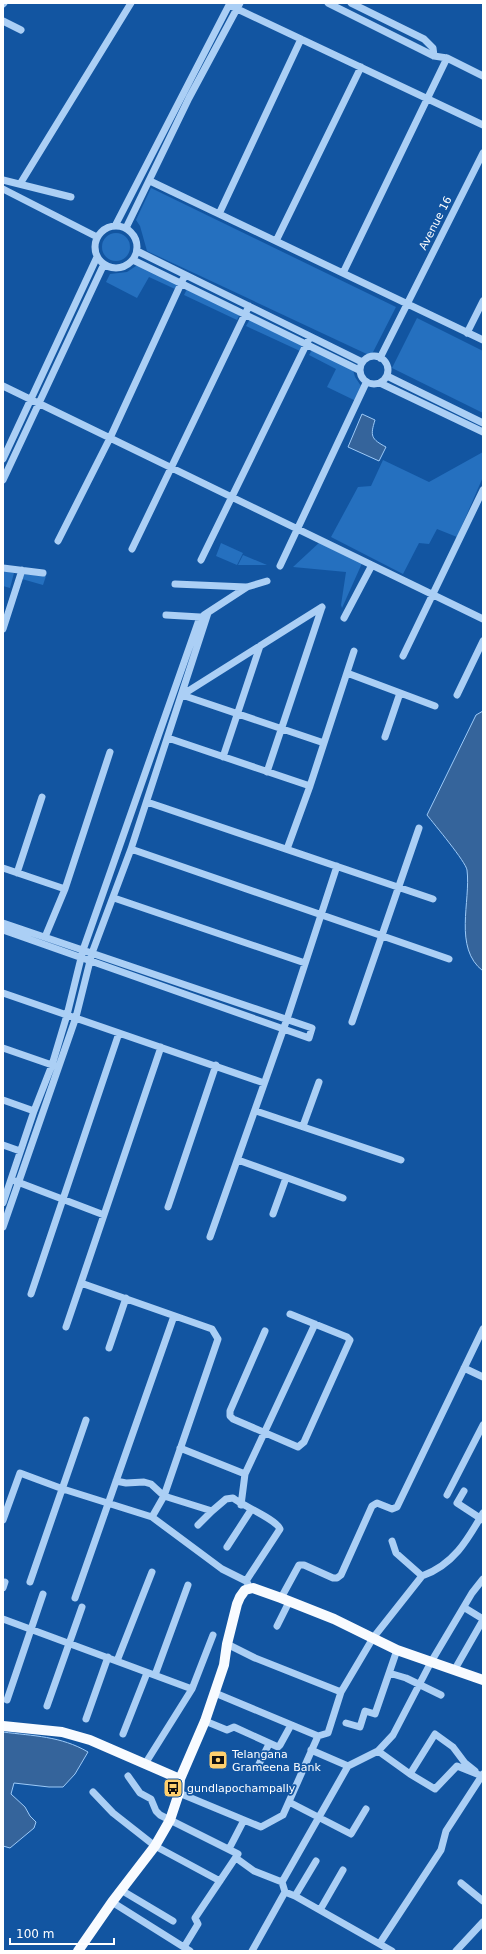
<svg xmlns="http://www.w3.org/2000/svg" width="486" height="1954" font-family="'DejaVu Sans',sans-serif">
	<rect width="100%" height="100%" fill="#1255a1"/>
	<path fill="#2570bf" d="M151,188l245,119 -25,49 -224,-105 -7,-25 -4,-6z
		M102 247a14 14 0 1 1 28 0a14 14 0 1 1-28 0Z
		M139,264l39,19 -3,6 -26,-12 -12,21 -31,-16 4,-8 17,-2z
		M187,289l53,25 -3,6 -53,-25z
		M417,318l66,33v62l-91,-45z
		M250,319l53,25 -3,7 -54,-25z
		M312,350l41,20 2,7 6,9 -5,15 -29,-14 9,-18 -27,-14z
		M483,452v25l-26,60 -20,-8 -8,15 -10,-1 -16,31 -72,-37 27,-50 13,-1 12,-26 46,22z
		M321,541l42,20 -21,47 -1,-3 5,-33 -53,-5z
		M221,543l22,10 -6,12 -21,-9z
		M243,555l24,10h-29z
		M3,571l11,2 -4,15 -7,-2z
		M23,574l23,2 -3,9 -21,-6z"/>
	<path fill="#35649b" stroke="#9dcaf8" d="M362,414l13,6c-5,16 -4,19 11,27l-7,14 -31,-14z
		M483,711v260c-30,-23 -12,-70 -16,-101 -1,-8 -33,-46 -40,-55l49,-100z
		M3,1732c30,4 58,4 85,20l-13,22 -12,13h-14l-35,-4 -3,11 14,13 5,9 6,6 -2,6 -24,20 -7,-2z"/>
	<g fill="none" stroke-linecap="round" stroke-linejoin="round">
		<path stroke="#abcff5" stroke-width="7" d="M328,3l106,53 13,2 36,18
			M351,3l73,36 9,9 1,8
			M3,4l1,-1
			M229,5l254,120
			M3,21l18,9
			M3,180l68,17
			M150,181l333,159
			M20,184l111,-181
			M3,189l94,48
			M219,214l82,-175
			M115,226l115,-223
			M95 247a21 21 0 1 1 42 0a21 21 0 1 1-42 0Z
			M126,228l63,-130 51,-95
			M276,241l85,-174
			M137,251l225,111
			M133,260l226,110
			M343,273l104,-215
			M467,333l16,-32
			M360 370a14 14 0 1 1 28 0a14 14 0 1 1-28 0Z
			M380,358l103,-205
			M387,376l96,47
			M380,383l103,49
			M3,386l480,233
			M3,459l94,-202
			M3,480l101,-216
			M58,541l52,-103 75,-163
			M132,549l117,-243
			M201,560l107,-219
			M280,566l86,-183
			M3,568l40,5
			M175,584l71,3
			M204,615l43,-28 20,-6
			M344,618l28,-53
			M3,629l19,-59
			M403,656l80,-166
			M347,673l88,33
			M182,695l140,-88
			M182,695l142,48
			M457,695l26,-54
			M385,737l15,-44
			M168,738l142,48
			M223,757l37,-111
			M267,772l55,-165
			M147,802l286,97
			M131,849l318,110
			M287,849l23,-63 44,-135
			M3,868l62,21
			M17,873l25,-76
			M114,898l191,65
			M3,923l309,105 -3,10 -306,-108
			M45,937l20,-48 45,-137
			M3,993l261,90
			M352,1022l67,-194
			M3,1048l49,17
			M3,1100l31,11
			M256,1111l145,49
			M303,1126l16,-44
			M3,1145l17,6
			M238,1160l105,38
			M15,1181l89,34
			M3,1203l31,-92 18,-46 15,-50 16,-65 117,-333 -34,-2
			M168,1207l48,-142
			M273,1214l13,-36
			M3,1227l73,-210 16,-64 39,-104 77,-236
			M210,1237l77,-218 50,-153
			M81,1283l131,46 6,10 -54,157 -12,21 70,52 24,12
			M31,1294l88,-261
			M66,1327l95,-280
			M265,1331l-35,80v5l3,3 65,28 6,-5 46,-102 -3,-3 -57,-23
			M109,1348l17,-50
			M464,1368l19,9
			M180,1448l65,26 70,-150
			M116,1481l10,2 18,-1 7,2 13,12 48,15 14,-12 7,-1c10,8 43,21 47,31l-34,52 2,3
			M464,1491l-7,12 26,17
			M447,1495l36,-70
			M241,1505l4,-31
			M3,1520l17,-47 43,16 89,28
			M198,1525l14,-14
			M227,1547l24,-37
			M422,1576c31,-11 45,-35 61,-63
			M30,1582l56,-162
			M3,1588l2,-6
			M75,1598l99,-282
			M281,1598l18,-33h5l29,13h4l4,-3 31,-69 5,-3 15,6 5,-2 86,-178
			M465,1608l18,11
			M3,1619l189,70 21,-54
			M277,1626l12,-24
			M227,1644l28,14 86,34
			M117,1661l35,-89
			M455,1669l28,-49
			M389,1673l17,5 35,17
			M155,1675l33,-90
			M215,1693l103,43
			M7,1700l36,-106
			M47,1706l35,-99
			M86,1719l22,-62
			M205,1721l22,9 7,-3 44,20 2,-2 11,-20
			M346,1723l14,4 5,-16 10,3 22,-64
			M123,1734l24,-61
			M311,1750l37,16
			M378,1751l32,23 25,15 22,-23 25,10
			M145,1764l47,-75
			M257,1768l12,-24
			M410,1774l25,-40 18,13 12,16 10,8
			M128,1776l12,17 11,6 5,12 4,4 78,39 -43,64 3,6 -14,23
			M93,1792l20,21 42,33 65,35
			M179,1793l82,34 22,-12 35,-79 10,-3 13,-41 32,-54 49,-62 -26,-23 -4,-12
			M289,1802l62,32 15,-25
			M229,1849l15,-29
			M236,1858l18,13 28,11 3,10 10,4 97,55
			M282,1882l66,-116 30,-15 15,-16 38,-73 41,-69 11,-14
			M461,1883l22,18
			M121,1890l52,31
			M295,1896l21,-35
			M112,1902l78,49
			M320,1910l23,-40
			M380,1943l61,-93 5,-19 37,-57
			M252,1951l33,-59
			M456,1951l27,-29"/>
		<path stroke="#f8fbff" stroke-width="10" d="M3,1726l59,6 28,8 90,39
			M78,1951l34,-49 43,-56 15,-26 9,-27 1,-14 25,-58 19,-56 3,-21 10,-40 3,-7 5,-7 8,-2 28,10 53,21 63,31 86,30"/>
	</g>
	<defs>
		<symbol id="bank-square" viewBox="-11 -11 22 22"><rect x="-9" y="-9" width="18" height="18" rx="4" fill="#ffd06e" stroke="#1255a1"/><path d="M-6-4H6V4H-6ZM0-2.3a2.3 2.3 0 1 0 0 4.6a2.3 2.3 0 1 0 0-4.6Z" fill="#111"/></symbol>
		<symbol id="bus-square" viewBox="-11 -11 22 22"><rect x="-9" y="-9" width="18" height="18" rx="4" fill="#ffd06e" stroke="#1255a1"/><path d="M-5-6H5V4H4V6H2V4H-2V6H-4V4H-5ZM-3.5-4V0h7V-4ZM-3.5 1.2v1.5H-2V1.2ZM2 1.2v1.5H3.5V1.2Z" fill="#111"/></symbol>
	</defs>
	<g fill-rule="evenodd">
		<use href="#bank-square" x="207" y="1749" width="22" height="22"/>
		<use href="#bus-square" x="162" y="1777" width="22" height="22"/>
	</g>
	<g text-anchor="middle" stroke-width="3.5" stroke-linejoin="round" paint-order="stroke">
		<g font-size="11" fill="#fff" stroke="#1255a1">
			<text transform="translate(435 223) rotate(-63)" y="4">Avenue 16</text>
		</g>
		<g font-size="11" fill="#fff" stroke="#1255a1" text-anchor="start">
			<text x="232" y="1758">Telangana<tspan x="232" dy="13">Grameena Bank</tspan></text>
			<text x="187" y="1792">gundlapochampally</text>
		</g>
	</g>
	<rect width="486" height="1954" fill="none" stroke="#ffffff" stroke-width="8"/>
	<path d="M10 1938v6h104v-6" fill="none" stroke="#ffffff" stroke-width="2"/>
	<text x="16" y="1938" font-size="12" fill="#ffffff" stroke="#1255a1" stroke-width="3" paint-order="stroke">100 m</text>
</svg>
